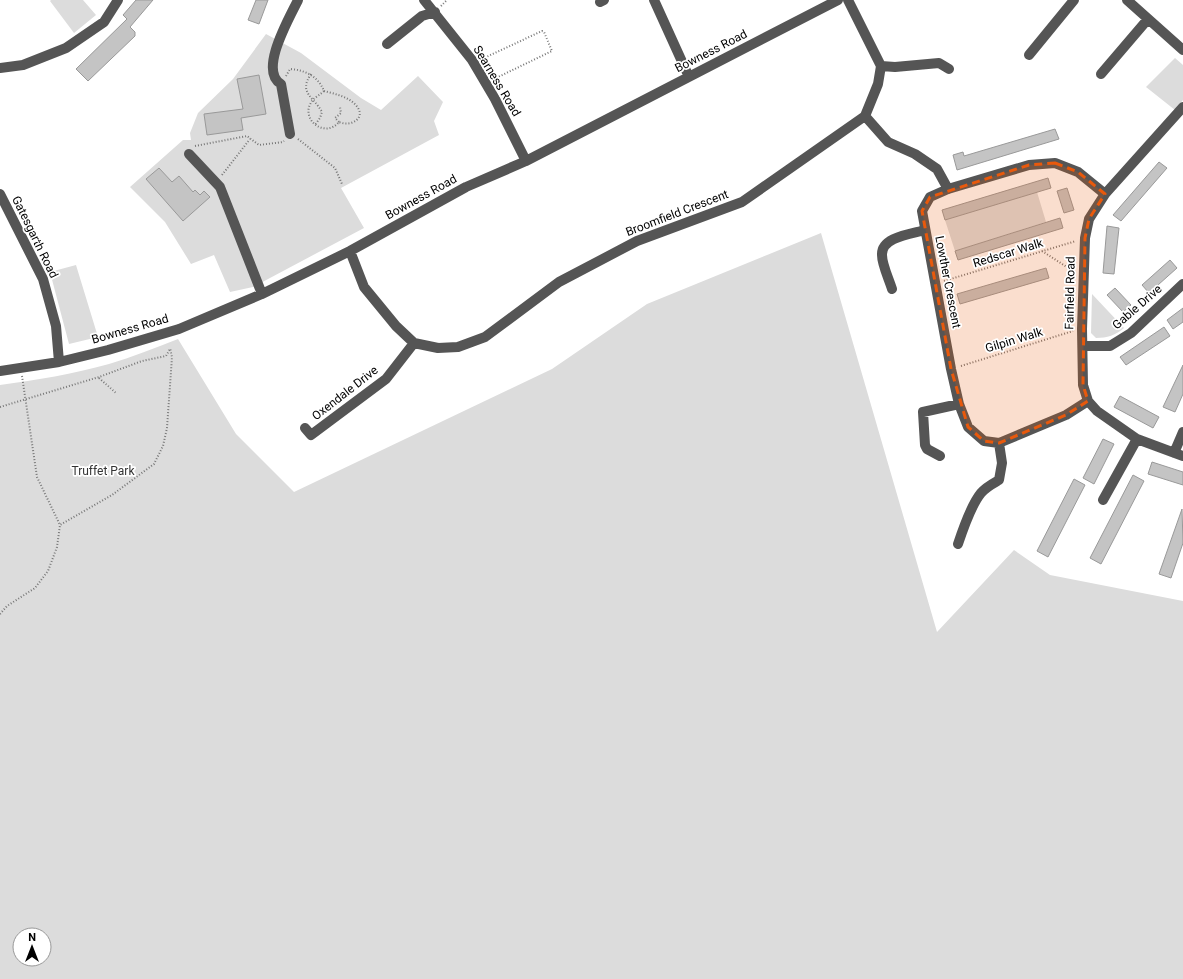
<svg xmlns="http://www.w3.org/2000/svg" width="1183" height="979" font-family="Roboto,sans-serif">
	<rect width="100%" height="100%" fill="#fff"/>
	<path fill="#dcdcdc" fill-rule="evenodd" d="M51,0h32l13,15 -22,18 -24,-32z
		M266,34l35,19 60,45 20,12 37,-34 25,26 -9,19 5,14 -98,53 23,40 -111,59 -23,5 -16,-37 -23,9 -26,-42 -35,-35 53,-47h8l-1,-7 8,-20 35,-34z
		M1175,58l8,7v35l-8,10 -29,-23z
		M1037,192l9,30 -91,29 -10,-31z
		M821,233l116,399 77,-82 36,25 133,26v378h-1183v-594c37,-5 73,-11 109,-21 23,-7 46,-16 69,-25l58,95 58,58 258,-123 95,-65zM20,935h24v24h-24z
		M76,265l22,72 -29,7 -19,-72z
		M1092,294l32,34c-8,7 -17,10 -28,10l-5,-5z"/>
	<path fill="#c4c4c4" stroke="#999" d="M136,0h17l-23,27 5,5v4l-47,45 -12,-12 51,-50 -4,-4z
		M256,0h12l-9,24 -11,-4z
		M259,75l7,39 -25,4 2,12 -36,5 -3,-21 39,-5 -6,-30z
		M1055,129l4,10 -102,31 -4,-15 10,-3 1,4z
		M1159,162l8,6 -46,53 -8,-6z
		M159,168l13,14 7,-6 14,16 2,-2 5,5 4,-4 6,6 -27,24 -37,-42z
		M1048,178l3,10 -106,32 -3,-10z
		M1067,188l7,22 -10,3 -7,-22z
		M1060,218l3,10 -105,32 -3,-9z
		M1107,226l12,2 -5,46 -11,-1z
		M1170,260l7,8 -28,25 -7,-8z
		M1046,268l3,10 -89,26 -3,-10z
		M1115,288l16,17 -8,7 -16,-17z
		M1183,308v14l-10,7 -6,-9z
		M1164,327l6,9 -44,29 -6,-8z
		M1183,365v29l-8,18 -12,-5z
		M1120,396l39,21 -6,11 -39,-21z
		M1103,439l11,5 -20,40 -11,-6z
		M1152,462l31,10v13l-35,-11z
		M1133,475l11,6 -43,83 -11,-6z
		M1074,479l11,6 -37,72 -11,-6z
		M1182,509l1,34 -12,35 -12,-4z"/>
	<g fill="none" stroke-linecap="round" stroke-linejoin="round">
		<path stroke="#777" stroke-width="2" stroke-dasharray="1 2" stroke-linecap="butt" d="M441,6l6,-6
			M482,59l60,-28 2,1 8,19 -58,28
			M311,74c-13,19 3,23 11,38l-2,6 -5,7
			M286,76l4,-7c15,1 28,7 34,22 11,3 27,6 34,17 7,11 -8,19 -19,14 -14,17 -40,-3 -27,-21 3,-4 8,-6 12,-10
			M339,122l-4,-4 6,-5 -1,-6
			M298,139l37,29 7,16
			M195,146l52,-10 12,9 24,-3 1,-1
			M222,175l28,-36
			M1042,251l31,20
			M944,281l132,-40
			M961,366l112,-35
			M22,376l15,101 23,48 52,-30 42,-31 9,-18 4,-18 5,-71 -2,-9
			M99,378l17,15
			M0,407l99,-30 43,-16 24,-5 4,-7
			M0,614l7,-8 28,-18 13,-17 9,-24 3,-22"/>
		<path stroke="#555" stroke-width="10" d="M424,0l48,60 23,39 31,62
			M654,0l35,77
			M1127,0l56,50
			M600,2l4,-2
			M387,44l35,-28 13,-4
			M1029,55l45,-55
			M881,66l14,1 44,-4 10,6
			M0,68l23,-3 43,-17 38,-26 14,-22
			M1101,74l47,-55
			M1183,107l-78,87 -16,25 -4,19 -3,91 1,56 5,16 9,10 40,28 46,17
			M865,116l23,26 27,12 22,15 11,20
			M290,134l-9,-50c-23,-13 9,-67 17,-84
			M189,154l31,33 42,107
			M0,194l43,85 13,47 3,36
			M350,251l14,36 32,39 18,17 24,5 20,-1 27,-10 74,-55 78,-41 105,-39 123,-86 13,-32 3,-18 -33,-66
			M892,289c-3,-10 -10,-24 -10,-34 -1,-18 29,-21 43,-25
			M1083,346h27l21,-13 52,-49
			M0,371l59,-9 49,-12 71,-21 83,-35 88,-43 116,-64 60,-26 312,-161
			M1088,401l-22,14 -67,28 -15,-2 -16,-14 -9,-23 -8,-35 -29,-158 8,-14 18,-8 81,-24 26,-2 23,9 27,22
			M305,428l6,7 75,-56 28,-36
			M1174,453l9,-21
			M940,456l-13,-7 -2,-4 -2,-33 36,-8
			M1103,500l34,-61
			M958,544c5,-15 13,-39 23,-51 5,-6 11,-9 18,-13l3,-17 -3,-20"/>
	</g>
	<path fill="#e8590c" fill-opacity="0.2" stroke="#e8590c" stroke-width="3" stroke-dasharray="8 5" stroke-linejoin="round" d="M1055,163l23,9 27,22 -16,25 -4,19 -2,147 5,16 -22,14 -67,28 -15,-2 -16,-14 -17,-58 -29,-158 8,-14 99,-32z"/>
	<g text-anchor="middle" stroke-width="3.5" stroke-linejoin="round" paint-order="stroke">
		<g font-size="12" fill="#000" stroke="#fff">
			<text transform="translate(711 51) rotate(-27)" y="4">Bowness Road</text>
			<text transform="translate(497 81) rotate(59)" y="4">Searness Road</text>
			<text transform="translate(421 197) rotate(-29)" y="4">Bowness Road</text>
			<text transform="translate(677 213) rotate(-21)" y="4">Broomfield Crescent</text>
			<text transform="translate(35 237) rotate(64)" y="4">Gatesgarth Road</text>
			<text transform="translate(1008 253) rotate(-17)" y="4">Redscar Walk</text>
			<text transform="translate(948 282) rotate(79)" y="4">Lowther Crescent</text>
			<text transform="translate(1070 293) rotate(-89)" y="4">Fairfield Road</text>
			<text transform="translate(1137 307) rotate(-41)" y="4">Gable Drive</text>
			<text transform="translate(130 329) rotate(-16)" y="4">Bowness Road</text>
			<text transform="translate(1014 340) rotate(-17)" y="4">Gilpin Walk</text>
			<text transform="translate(345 393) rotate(-38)" y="4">Oxendale Drive</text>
		</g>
		<g font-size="12" fill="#333" stroke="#fff">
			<text x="103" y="475">Truffet Park</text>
		</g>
	</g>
	<g transform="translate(32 947)"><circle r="19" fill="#ffffff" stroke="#999999"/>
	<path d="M0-3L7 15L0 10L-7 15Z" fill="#000000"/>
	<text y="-6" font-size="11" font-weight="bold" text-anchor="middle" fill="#000000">N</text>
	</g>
</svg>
